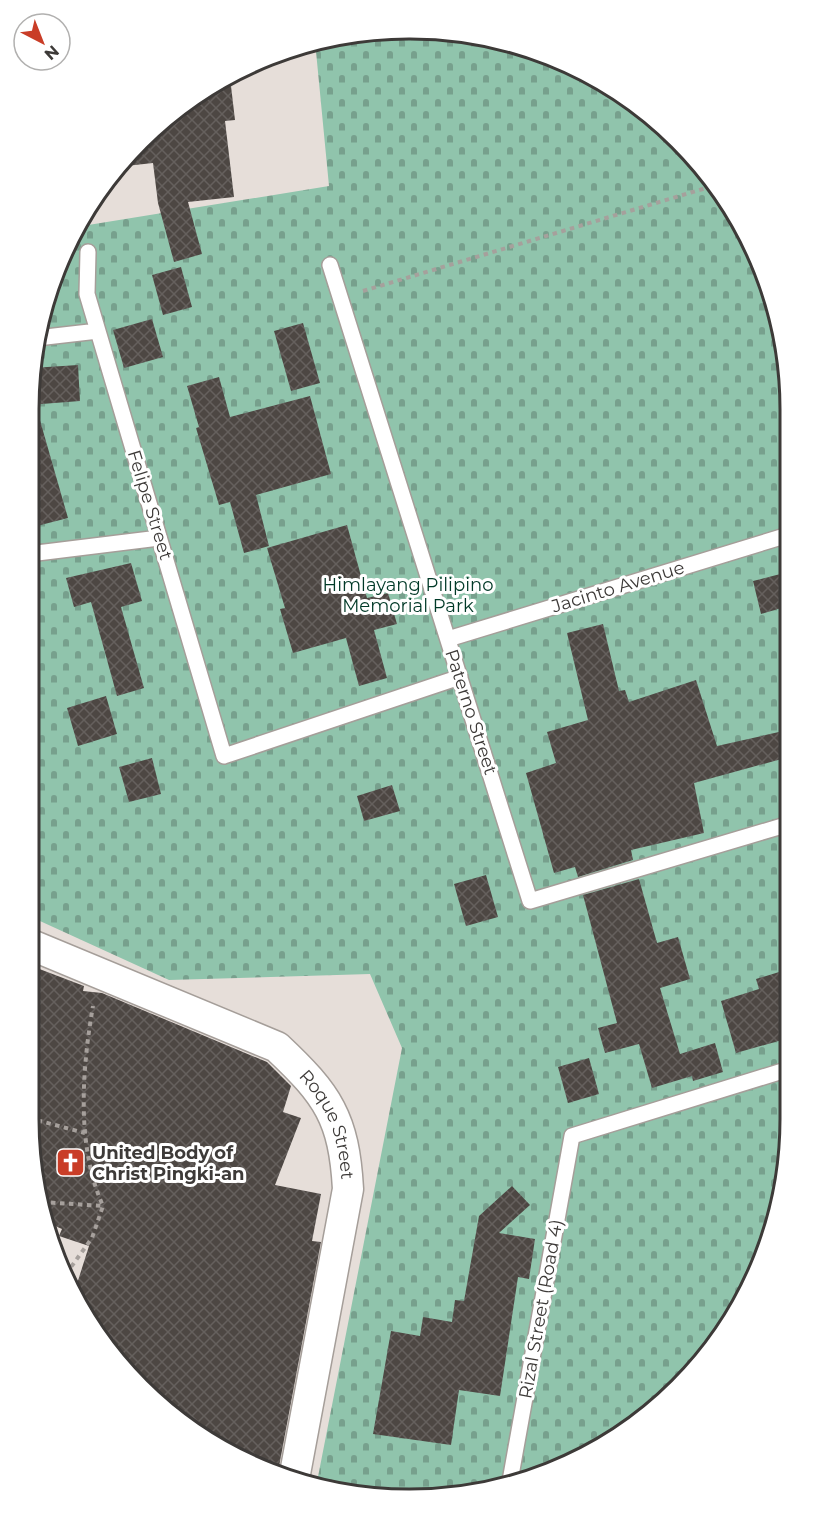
<svg xmlns="http://www.w3.org/2000/svg" width="819" height="1528" font-family="Montserrat,sans-serif">
	<defs>
		<pattern id="cemetery-stones" width="16" height="16" patternUnits="userSpaceOnUse" patternTransform="scale(1.5)"><rect width="16" height="16" fill="#90c4ac"/><path d="M2 7V4a2 2 0 0 1 4 0v3zM10 15v-3a2 2 0 0 1 4 0v3z" fill="#77a08d"/></pattern>
		<pattern id="building-cross-hatch" width="8" height="8" patternUnits="userSpaceOnUse" patternTransform="scale(1.5)"><rect width="8" height="8" fill="#4d4743"/><path d="M0 0l8 8M0 8l8-8" fill="none" stroke="#65605d"/></pattern>
	</defs>
	<rect width="100%" height="100%" fill="#e6ded9"/>
	<path fill="url(#cemetery-stones)" d="M459,32l141,47 79,61 47,58 44,89 17,73 3,783 -13,74 -37,92 -79,96 -105,65 -121,29 -119,-12 86,-439 -32,-74 -201,6 -140,-64v-531l13,-74 34,-84 253,-41 -14,-145z"/>
	<path fill="url(#building-cross-hatch)" d="M231,86l4,34 -10,1 9,76 -46,5 14,52 -28,8 -16,-59 -5,-40 -27,3 51,-59 39,-19z
		M181,267l11,40 -29,8 -11,-40z
		M152,319l11,38 -39,11 -11,-38z
		M303,323l17,60 -29,8 -17,-60z
		M78,365l2,36 -51,4 3,-37z
		M219,377l11,40 80,-21 21,78 -75,21 13,51 -25,7 -14,-51 -11,3 -23,-77 3,-1 -12,-41z
		M37,410l31,108 -39,10v-117z
		M347,525l20,73 21,-5 9,31 -23,6 13,48 -28,8 -13,-48 -53,15 -13,-44 5,-1 -18,-60z
		M131,563l11,38 -21,6 23,81 -27,8 -26,-94 -17,5 -8,-29z
		M788,572v34l-27,8 -8,-33z
		M603,624l16,67 6,-1 4,12 67,-22 21,66 71,-16 1,27 -95,26 10,50 -73,17 2,10 -55,17 -3,-10 -21,6 -28,-100 30,-10 -9,-31 41,-12 -21,-87z
		M106,696l11,38 -39,12 -11,-38z
		M152,758l9,36 -32,8 -10,-35z
		M392,785l8,26 -36,10 -7,-25z
		M486,875l12,42 -32,9 -12,-42z
		M639,879l18,64 21,-6 12,42 -30,9 20,66 35,-11 8,29 -30,9 -1,-5 -40,12 -13,-44 -34,9 -7,-25 19,-5 -34,-128z
		M29,965l55,21 -1,5 19,2 165,69 24,24 -8,26 18,6 -26,67 46,9 -9,47 9,1 -43,230 -80,-37 -91,-84 -32,-61 14,-44 -30,-10 3,-7 -16,-7 -18,-103z
		M789,969v69l-53,15 -15,-52 38,-12 -3,-10z
		M589,1058l10,36 -31,9 -10,-36z
		M512,1186l18,19 -31,28 36,6 -6,40 -11,-2 -18,119 -41,-6 -8,55 -78,-11 18,-103 29,5 3,-19 29,5 3,-22 9,1 15,-85z"/>
	<g fill="none" stroke-linecap="round" stroke-linejoin="round">
		<defs>
			<path id="service" d="M88,252l-1,42 137,462 236,-79
				M330,265l200,636 259,-77
				M37,338l61,-7
				M29,554l130,-16
				M448,639l340,-104
				M510,1481l62,-345 217,-67"/>
			<g id="minor">
				<path id="s1" d="M29,944l248,103c51,48 67,71 71,142l-54,290"/>
			</g>
		</defs>
		<use href="#service" stroke="#a59e99" stroke-width="18"/>
		<use href="#minor" stroke="#a59e99" stroke-width="33"/>
		<path stroke="#a6a09c" stroke-width="4" stroke-dasharray="4.5 4.5" stroke-linecap="butt" d="M363,291l353,-106
			M29,1118l56,15
			M42,1202l61,4
			M66,1274l26,-36 11,-32c-27,-60 -21,-137 -10,-200"/>
		<use href="#service" stroke="#fff" stroke-width="15"/>
		<use href="#minor" stroke="#fff" stroke-width="30"/>
	</g>
	<defs>
		<symbol id="church-square" viewBox="-11 -11 22 22"><rect x="-9" y="-9" width="18" height="18" rx="4" fill="#c93d27" stroke="#fff"/><path d="M-1.2-6h2.4v3.5h3.3v2.4h-3.3V6h-2.4V-.1h-3.3v-2.4h3.3Z" fill="#fff"/></symbol>
	</defs>
	<g fill-rule="evenodd">
		<use href="#church-square" x="54" y="1146" width="33" height="33"/>
	</g>
	<g text-anchor="middle" stroke-width="6" stroke-linejoin="round" paint-order="stroke">
		<g font-size="18" fill="#3d3a38" stroke="#fff">
			<text transform="translate(150 505) rotate(73)" y="6">Felipe Street</text>
			<text transform="translate(618 587) rotate(-17)" y="6">Jacinto Avenue</text>
			<text transform="translate(471 712) rotate(72)" y="6">Paterno Street</text>
			<text dy="6" stroke="none"><textPath href="#s1" startOffset="364">Roque Street</textPath></text>
			<text transform="translate(541 1309) rotate(-80)" y="6">Rizal Street (Road 4)</text>
		</g>
		<g font-size="18" fill="#003927" stroke="#fff">
			<text x="408" y="591">Himlayang Pilipino<tspan x="408" dy="21">Memorial Park</tspan></text>
		</g>
		<g font-size="18" font-weight="bold" fill="#3d3a38" stroke="#fff" text-anchor="start">
			<text x="92" y="1159">United Body of<tspan x="92" dy="21">Christ Pingki-an</tspan></text>
		</g>
	</g>
	<path d="M0 0H819V1528H0ZM409 39H410A370 370 0 0 1 780 409V1119A370 370 0 0 1 410 1489H409A370 370 0 0 1 39 1119V409A370 370 0 0 1 409 39Z" fill="#fff" fill-rule="evenodd"/>
	<path fill="none" stroke="#3d3a38" stroke-width="3" d="M409 39H410A370 370 0 0 1 780 409V1119A370 370 0 0 1 410 1489H409A370 370 0 0 1 39 1119V409A370 370 0 0 1 409 39Z"/>
	<g transform="translate(42 42) rotate(138)"><circle r="28" fill="#ffffff" stroke="#b1b0af" stroke-width="1.5"/>
	<path d="M0-4.5L10 22L0 15L-10 22Z" fill="#c93d27"/>
	<text y="-9" font-size="16" font-weight="bold" text-anchor="middle" fill="#3d3a38">N</text>
	</g>
</svg>
